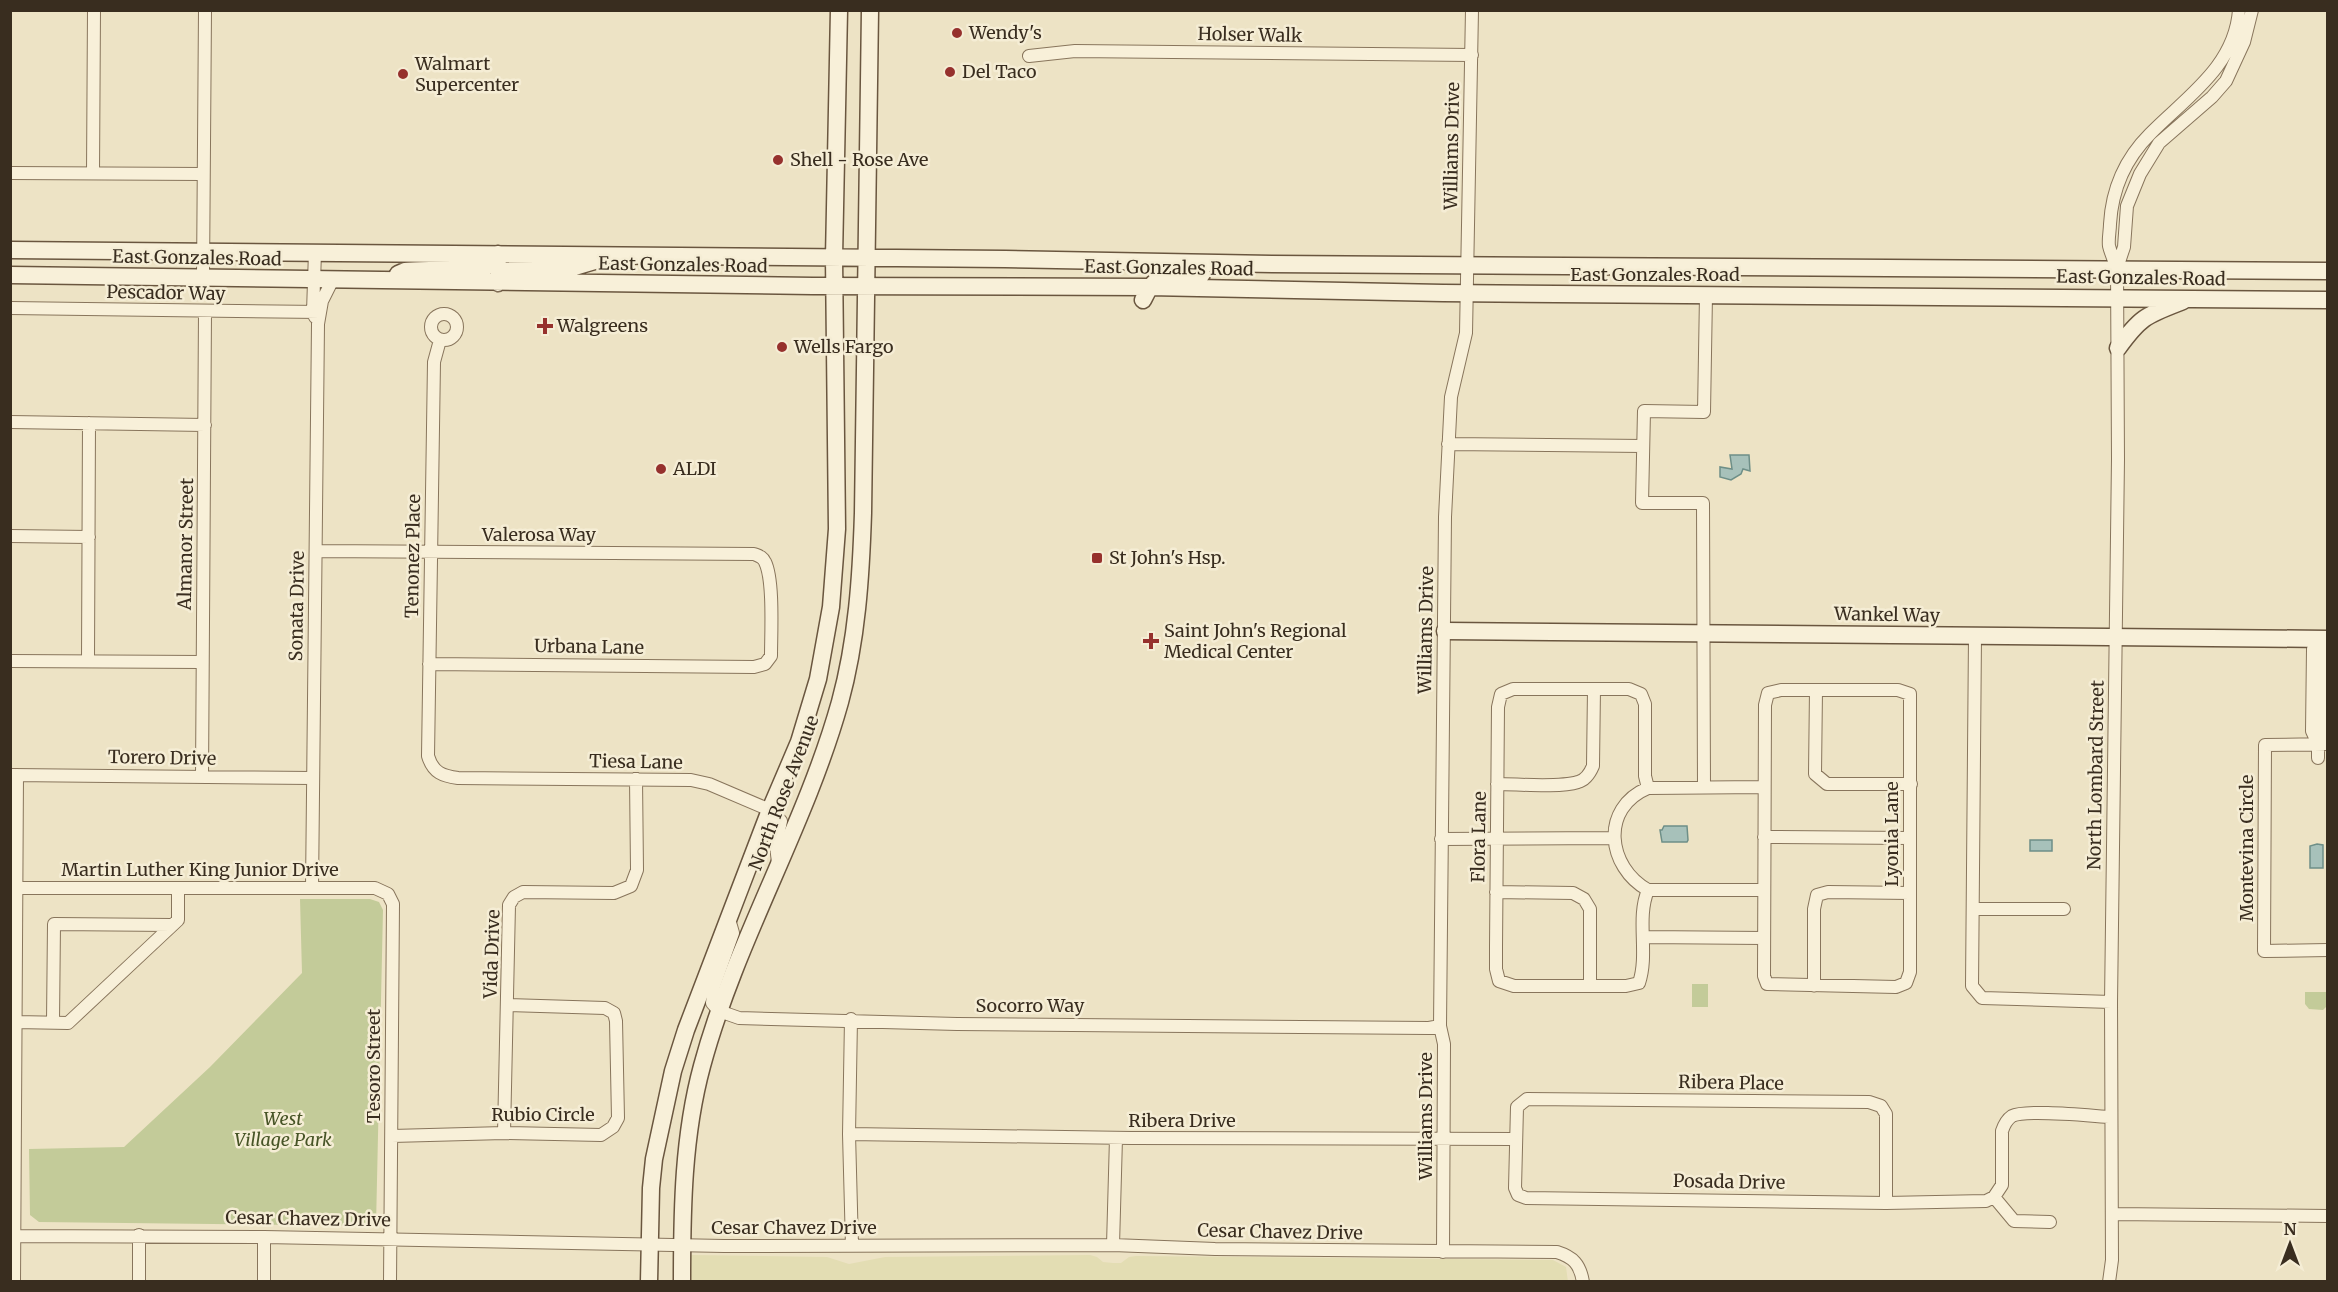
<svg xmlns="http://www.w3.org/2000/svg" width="2338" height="1292" font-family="Merriweather,serif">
	<rect width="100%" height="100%" fill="#ede3c5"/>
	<path fill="#e3ddb3" d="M692,1255l135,2 22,7 36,-7 205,-2 7,2 6,5 10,1h8l8,-6 7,-1 417,4 13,7 2,15h-893l8,-24z"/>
	<path fill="#c3cb99" d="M300,899h70l9,3 4,8 -7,316 -337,-4 -9,-7 -1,-66 95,-2 86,-80 92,-94z
		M1692,984h16v23h-16z
		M2305,992h22v14l-4,4 -14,-1 -4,-5z"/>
	<path fill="#a7c1ba" stroke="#6e8f88" stroke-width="1.5" d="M1730,455h19l1,16 -7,-2 -2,5 -10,6 -11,-3v-10l12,2z
		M1664,826h23l1,14 -1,2h-25l-2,-12h2z
		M2030,840h22v11h-22z
		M2317,844l6,1v23h-13v-22z"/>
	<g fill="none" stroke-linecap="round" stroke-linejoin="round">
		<defs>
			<path id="street" d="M1029,56l46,-5 397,4
				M10,173l193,1
				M93,173l1,-163
				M2117,268l7,-21 3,-41 13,-32 19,-31 53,-46 14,-16 18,-39 8,-32
				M203,277l2,-267
				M10,308l310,4
				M431 327a13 13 0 1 1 26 0a13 13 0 1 1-26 0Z
				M315,317l-2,-5 2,-60
				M440,340l-6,22 -6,394c5,17 15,20 30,22l233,2 18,4 61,26 11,11 -5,24 2,18
				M10,422l195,3
				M1448,444l195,2
				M10,536l79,1
				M316,551l438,3c5,2 9,3 11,8 9,18 6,72 6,94l-6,8 -11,3 -325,-3
				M1975,636l-3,350 10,12 129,4
				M88,660l1,-237
				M10,661l192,1
				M1781,690h117l12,4v278l-4,11 -10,4 -129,-3 -3,-8 1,-271 3,-12z
				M1816,690l-1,84 12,10h84
				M2318,744l6,-11v-84l-5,-10 -6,10 -1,82 6,13v14
				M2328,744l-63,1 -1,206 64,-1
				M12,775l300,3
				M202,777l3,-465
				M1497,784c21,0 62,4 81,-2 8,-2 12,-9 15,-16l1,-77
				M1704,787l-1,-284h-61l2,-92 60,1 2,-117
				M1764,787l-116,1c-48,20 -41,79 0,102h116
				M1648,788l-3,-12v-72l-4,-10 -12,-5h-116l-12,5 -3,13 -2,240v22l3,12 15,5h112l13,-3c10,-30 -3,-64 9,-93
				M1764,837l146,1
				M1441,839l172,-1
				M10,888h365l13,6 5,10 -3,378
				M312,888l6,-564 4,-23 11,-22
				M1496,892l77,1 11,6 6,10v77
				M1973,909h91
				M729,919l4,14 -19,53 -2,17 7,8 20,7 218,6 472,4 11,-2
				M1643,937l121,1
				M1814,986v-77l3,-14 11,-3 82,1
				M851,1019l-2,115 3,112
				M16,1022l52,1 110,-103v-32
				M53,1022l1,-98 117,1
				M504,1133l5,-228 5,-8 9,-5 91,1 17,-7 6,-16 -1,-91
				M849,1134l282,4 384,1
				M392,1136l112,-3 97,2 12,-8 5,-9 -2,-97 -2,-8 -9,-5 -97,-3
				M1994,1197l8,-12v-54c2,-6 4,-11 10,-15 14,-7 80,0 99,1
				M1886,1203v-89l-5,-8 -12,-4 -342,-3 -10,8 -2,81 3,7 8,3 360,5 100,-2 8,-4 20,24 36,1
				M2112,1214l216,2
				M10,1236l254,1 460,9 389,-1 102,4 342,3c16,5 23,12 26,30
				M264,1237v45
				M1113,1245l3,-107
				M1443,1252l1,-208 -4,-18 5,-509 6,-120 15,-64 6,-323
				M14,1282l3,-507
				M139,1282v-47
				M2109,1282l3,-22 -1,-258 7,-543 -1,-191c-3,-7 -6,-14 -8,-22 -1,-7 1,-15 1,-22 2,-35 15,-65 40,-90 35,-36 85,-67 89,-124"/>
			<path id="secondary" d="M10,250l995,9 267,5 1056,7
				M398,274l7,-3c19,-2 83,1 93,-10v-7
				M10,275l803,11 336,1 294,6 885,7
				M498,283l1,-9 5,-3 67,-3 27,-8
				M1143,300c14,-31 29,-26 59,-26
				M2118,348c23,-32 29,-33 65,-47
				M1445,631l883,8
				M649,1282l2,-94 3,-29 19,-88 13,-41 84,-220 29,-68 19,-63 13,-72 6,-78 -3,-271 5,-248
				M682,1282c0,-73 1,-146 20,-216 34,-126 103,-239 138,-364 17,-62 21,-126 23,-189l7,-503"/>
		</defs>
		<use href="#street" stroke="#88755c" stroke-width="14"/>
		<use href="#secondary" stroke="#6a563f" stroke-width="19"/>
		<use href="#street" stroke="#f8f0d9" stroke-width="12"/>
		<use href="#secondary" stroke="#f8f0d9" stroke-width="16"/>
	</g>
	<g fill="#96312d" stroke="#f5edd5" stroke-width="2">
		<circle cx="957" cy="33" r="6"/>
		<circle cx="950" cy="72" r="6"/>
		<circle cx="403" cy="74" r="6"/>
		<circle cx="778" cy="160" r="6"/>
		<path d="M542 317h6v6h6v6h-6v6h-6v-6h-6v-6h6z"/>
		<circle cx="782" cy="347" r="6"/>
		<circle cx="661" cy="469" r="6"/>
		<rect x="1091" y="552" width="12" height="12" rx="3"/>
		<path d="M1148 632h6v6h6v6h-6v6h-6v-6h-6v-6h6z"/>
	</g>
	<g text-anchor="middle" stroke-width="5" stroke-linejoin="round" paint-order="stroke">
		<g font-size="18" fill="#392d1f" stroke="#f5edd5" text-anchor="start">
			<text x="969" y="39">Wendy's</text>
			<text x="415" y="70">Walmart<tspan x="415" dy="21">Supercenter</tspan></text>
			<text x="962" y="78">Del Taco</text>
			<text x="790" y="166">Shell - Rose Ave</text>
			<text x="557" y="332">Walgreens</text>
			<text x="794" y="353">Wells Fargo</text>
			<text x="673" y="475">ALDI</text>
			<text x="1109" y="564">St John's Hsp.</text>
			<text x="1164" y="637">Saint John's Regional<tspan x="1164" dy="21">Medical Center</tspan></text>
		</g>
		<g font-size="18" fill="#392d1f" stroke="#f5edd5">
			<text transform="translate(1250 35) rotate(1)" y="6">Holser Walk</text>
			<text transform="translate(1452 146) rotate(-89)" y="6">Williams Drive</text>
			<text transform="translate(197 258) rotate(1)" y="6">East Gonzales Road</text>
			<text transform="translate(683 265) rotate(1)" y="6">East Gonzales Road</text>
			<text transform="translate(1169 268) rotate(1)" y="6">East Gonzales Road</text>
			<text x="1655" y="281">East Gonzales Road</text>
			<text transform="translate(2141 278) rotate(1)" y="6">East Gonzales Road</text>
			<text transform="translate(166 293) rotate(1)" y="6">Pescador Way</text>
			<text x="539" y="541">Valerosa Way</text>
			<text transform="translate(186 544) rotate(-89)" y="6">Almanor Street</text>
			<text transform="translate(413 556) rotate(-89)" y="6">Tenonez Place</text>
			<text transform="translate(297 606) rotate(-89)" y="6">Sonata Drive</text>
			<text transform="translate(1887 615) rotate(1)" y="6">Wankel Way</text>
			<text transform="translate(1426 630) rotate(-89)" y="6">Williams Drive</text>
			<text transform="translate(589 647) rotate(1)" y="6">Urbana Lane</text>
			<text transform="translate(162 758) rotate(1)" y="6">Torero Drive</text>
			<text transform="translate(636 762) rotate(1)" y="6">Tiesa Lane</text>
			<text transform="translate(2096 775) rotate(-89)" y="6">North Lombard Street</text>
			<text transform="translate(784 793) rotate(-69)" y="6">North Rose Avenue</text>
			<text transform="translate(1892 834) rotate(-90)" y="6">Lyonia Lane</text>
			<text transform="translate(1479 837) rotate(-89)" y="6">Flora Lane</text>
			<text transform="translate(2247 848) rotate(-90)" y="6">Montevina Circle</text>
			<text x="200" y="876">Martin Luther King Junior Drive</text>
			<text transform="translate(492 954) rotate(-88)" y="6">Vida Drive</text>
			<text x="1030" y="1012">Socorro Way</text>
			<text transform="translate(374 1066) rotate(-90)" y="6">Tesoro Street</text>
			<text transform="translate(1731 1083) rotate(1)" y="6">Ribera Place</text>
			<text x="543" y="1121">Rubio Circle</text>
			<text transform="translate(1426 1116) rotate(-90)" y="6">Williams Drive</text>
			<text x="1182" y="1127">Ribera Drive</text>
			<text transform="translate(1729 1182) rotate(1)" y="6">Posada Drive</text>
			<text transform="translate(308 1219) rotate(1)" y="6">Cesar Chavez Drive</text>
			<text x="794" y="1234">Cesar Chavez Drive</text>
			<text transform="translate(1280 1232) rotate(1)" y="6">Cesar Chavez Drive</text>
		</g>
		<g font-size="18" font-style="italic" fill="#475426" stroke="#f5edd5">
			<text x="283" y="1125">West<tspan x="283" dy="21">Village Park</tspan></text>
		</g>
	</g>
	<rect width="2338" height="1292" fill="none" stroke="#392d1f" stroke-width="24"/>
	<g transform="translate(2290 1244)" stroke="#f5edd5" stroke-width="4.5" paint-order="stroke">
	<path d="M0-4.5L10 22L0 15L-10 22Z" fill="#392d1f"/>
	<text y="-9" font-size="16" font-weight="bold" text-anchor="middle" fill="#392d1f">N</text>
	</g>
</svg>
